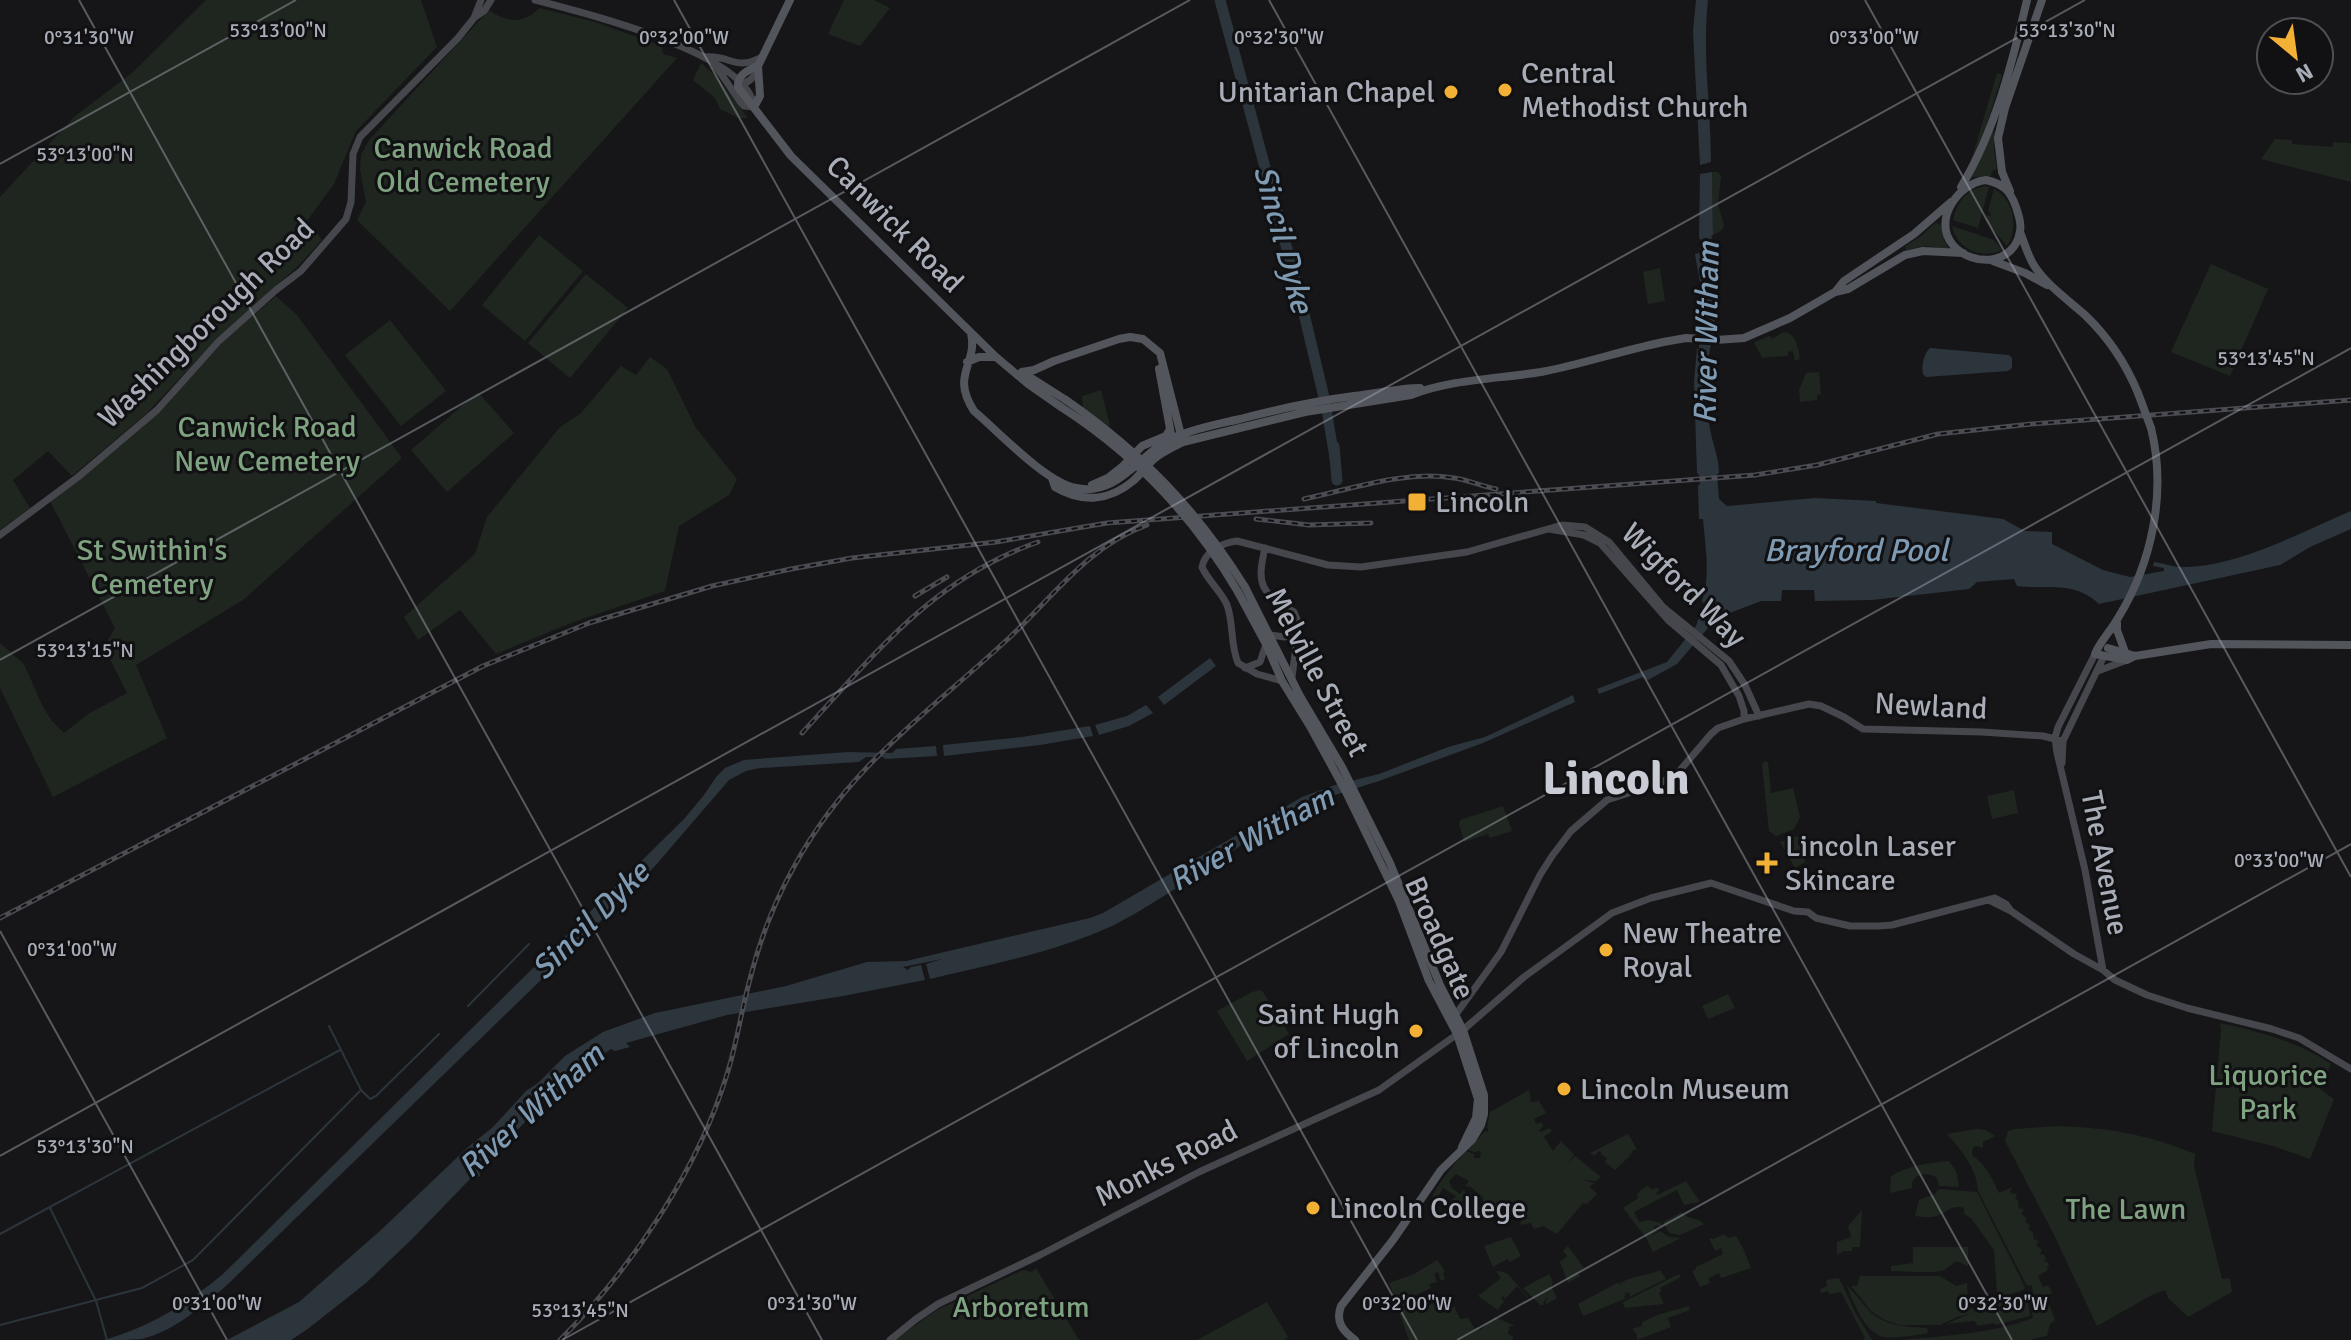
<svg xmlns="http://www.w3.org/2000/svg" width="2351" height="1340" font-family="Signika,sans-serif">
	<rect width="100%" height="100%" fill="#161618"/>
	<path fill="#1e261f" d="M206,0h215l16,47 -81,84 -22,53 -27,37 15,19 -24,26 -86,78 -65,69 -75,63 -24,-25 -35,29 17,28 -30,22v-333l74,-80 59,-45z
		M844,0h30l16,8 -30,38 -32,-12z
		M539,8l56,14 67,24 1,8 14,4 -227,253 -93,-91 9,-18 -6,-32 1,-15 8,-15 120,-130c16,12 35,15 50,-2z
		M701,63l14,12 33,43h-9l-19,-9 -5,-11 -22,-18z
		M1997,73l5,2 -16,52 -15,34z
		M1992,131l3,1 -1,17 3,20 -5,2 -1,5 -19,1 -2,-1z
		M2275,139l17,1v4l41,3v-5l18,1v39l-90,-23z
		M1712,172h6l3,4 -3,28 6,21 -2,5 -9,5z
		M1986,186l3,1 -11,41 -25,-8c4,-18 13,-31 33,-34z
		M1994,189c20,10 25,39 13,57l-21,-25 1,-6 3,1 1,-3 -3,-2z
		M1936,222l5,4 3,14 5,9 -23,-3 -20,4 -1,-4 15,-9z
		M1952,226l42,14 8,10c-21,10 -45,-1 -50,-24z
		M539,235l44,36 -58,70 -43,-36z
		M2211,264l57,25 -38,87 -59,-24z
		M1660,268l5,33 -17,3 -5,-32z
		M586,274l42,34 -58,70 -42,-35z
		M276,296l21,19 105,143 -159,142 -107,65 31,73 -114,59 -53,-109v-45l24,21 19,43 9,14 12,12 24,-19 39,-21 -23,-46 11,-19 -66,-129 111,-89 64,-69z
		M390,320l56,71 -45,35 -56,-71z
		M1783,332c13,0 15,15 17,27l-5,2 -2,-10 -5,1v4l-26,2 -8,-16 16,-6 2,3z
		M650,357l17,12 29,59 41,51 -8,16 -50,31 -14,65 -94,32 -75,31 -36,-44 -42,30 -14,-23 71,-63 12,-37 73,-90 20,-13 41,-48 15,9z
		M1819,372l2,22 -4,1v5l-17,2 -1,-12 7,-17z
		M1101,390l9,35 -4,2 -23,-18 -1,-13z
		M478,392l36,41 -67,59 -36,-42z
		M1764,762h4l3,31 22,-5 7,29 -6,12 -18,7 -7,-5 -7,-66z
		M2014,790l4,23 -26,6 -5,-23z
		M1503,806l9,25 -22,7 -2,-4 -24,8 -5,-18 1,-4z
		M1798,836l7,26 -10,6 -15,-26z
		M1260,990l3,2 26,42 -42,27 -30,-50 35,-19z
		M1728,994l7,14 -27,11 -6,-13z
		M2220,1023c40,9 76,18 111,41l-11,25 14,10 -24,60 -37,-13 -61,-15 9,-101z
		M1529,1090l2,12 8,-1 7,12 -12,6 2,5 6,-2 1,5 -4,3 2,2 8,-4 3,3 -8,6 9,14 8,-10 13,14 -7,9 8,-8 26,21 -5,4 -13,-1 11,3 -4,4 7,7 -10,10 -4,-1 -26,31 -14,-8 -9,3 -3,-6 -10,2 -1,-8h-37v-19l-12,-11 -6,-1 4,-5 -13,-7 -7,7 3,7 8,6 4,-5 3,8 7,-4 3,5 -30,7 9,-9 -13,-8 -8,14 -4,-2c6,-17 23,-35 35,-49l8,3v4h6l1,-5 -2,-2 -5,1 -6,-2 17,-19 2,1 2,-2 -2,-2 3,-16z
		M2058,1126c51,2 89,8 137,28l-1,12 28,113 8,-1 2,14 -44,25 -20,-19 -3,-8 -13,5 -55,31 -44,-93 -48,-92 3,-10 6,-2z
		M1976,1129l10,1 9,6 -12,6v6l-6,-2 -4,1 -1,8c15,11 19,22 27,38l13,-6 -2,4 2,3 3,-1 2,3 -2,3 3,1 1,9 3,-1 2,3 -3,2 6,6 -2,2 6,5 -3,2 1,2 4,2 1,8 3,-1 1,4 -2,2 6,5 -2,4 4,1 2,3 -2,4h4l1,4 -2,1 1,3 -10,6 5,11 5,-2 4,8 -6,3 9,24 -5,4 -3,12 -18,4h-130c44,-4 92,-6 134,-22l-4,-22 4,-2 -1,-9 -5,1 -49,-95c-1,-23 -17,-41 -31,-57z
		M1628,1134l9,15 -5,2 -1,4 -2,-2 1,3 -15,14 -10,-8 2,-4 -6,-4v-2l-2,-1 -5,5 -4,-3z
		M1949,1161l7,10 3,16 -20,-1 -2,-8c-10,-7 -27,-4 -25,10l-22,5 1,-17c19,-11 36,-13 58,-15z
		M1686,1181l14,21 -16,3 -7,-15 -43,22 5,10 11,-2 11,3 2,3h-9v4l4,1 -10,7 12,-7 9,6 12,1 -28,14 -7,-14 -23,-30 15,-10 -1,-4 6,-6 2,2 -1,-3 4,-1 4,4 6,-3 1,4 -3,2 1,2z
		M1939,1189l38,3 43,85 5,11 -2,2 -20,7 -6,-4 -3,-43 -23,-32 -7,-4v-6c-13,-4 -16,4 -27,8 -7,2 -15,1 -22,0l4,-16 16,-6z
		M1862,1210l-2,37h-7l-1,4h-8l-7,4v-13l14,-5 -3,-11z
		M1682,1212c5,8 16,5 22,12l-24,11 -11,-2 -6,-11z
		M1725,1234l3,4 8,-2 7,12 8,20 -30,10 -2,-5 -11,5 2,5 -10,4 -8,-16 4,-2v-2l27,-13 -2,-6 -6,3 -6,-13 4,1z
		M1511,1237l10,19 -11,6 -3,-3 -14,8 -9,-21z
		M1568,1246l16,22 -6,4 2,4 -12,7 -8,-21 7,-6 -4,-5z
		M1913,1247h55v18l-1,1c-14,-9 -12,-2 -23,4 -8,4 -41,1 -53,1v-5l22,-3z
		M1437,1260l8,11 -2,2 2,6 -4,2 -3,-9 -4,2 3,8 -8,2 2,4 -24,11 1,3 17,-6 -3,3 1,2 4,-1 2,5 12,-5 4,6 6,3 3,-3 6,13 8,-1 7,11 3,-2 2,3 15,-13 20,9h-5l-2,8 6,3 -2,3h-103l-20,-57 25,-9z
		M1036,1268l43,72h-185l43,-30 86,-40 9,2z
		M1660,1270l6,9 -37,18 1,-4 -7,-1 3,2 -2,3 3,1 -44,18 -5,-12 41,-22v3c8,-9 30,-9 41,-15z
		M1496,1271l8,1 5,3 29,34 -21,-23 -12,13 -1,-3 -3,2 3,3 -6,9 -20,-14 23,-18z
		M1549,1274l4,8 -2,5 6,11 -12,7 3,-12 -5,12h-3l-17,-17z
		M1679,1274l2,3 -21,11 1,3 -2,2 5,11 -39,4 -2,-6z
		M1860,1276h80l16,10 11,-3 1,21 -8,1 16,5 -7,4 -12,3 -17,8h-41l-14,-5 -13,-8 -21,-26h6z
		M1839,1278l17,36 16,26h-9l2,-2 -24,-46 -12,2 -1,-3 -7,2 -1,-4 7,-3 -1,-6z
		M1847,1286c7,6 12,13 18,20 17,21 38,20 62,22l1,5c-13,2 -31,6 -45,4 -18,-4 -30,-35 -36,-51z
		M2024,1295l3,1 3,20 -35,9 -1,-2 -16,3 -4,-5 -28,3 30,-13 1,-4 -7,-2 34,-3z
		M1267,1302l21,35 -4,3h-87z
		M1689,1306l1,4 -22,8 3,9 -34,13v-5l-5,-6 10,-3v-4l18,-8z"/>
	<path fill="#2c353c" d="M1696,0h12c-6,55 3,108 3,162l-11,3 -7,-134z
		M1712,172l1,63 -14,4 1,-65z
		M1714,248c-3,16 2,34 3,51 0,11 -2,21 -4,32l-13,-1 4,-24 -9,-52z
		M1930,348l79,7 3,3v10l-4,3 -82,6 -3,-3c-2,-7 1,-21 7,-26z
		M1697,349h12c-6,31 -4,54 2,85 3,13 8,26 8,39l-2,1 2,25 8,7 88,-8 61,3v2l127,16 22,12 27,1v12l51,26 27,7 34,-6v-3l-11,-2 1,-4c10,1 21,6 31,5 55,-1 116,-35 166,-56v18l-41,18 -30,18 -181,39c-26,-24 -51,-14 -82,-18l-3,-7 -37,3 -8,7 -97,11 -57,1 -1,-11h-32l-1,11h-20l-39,15 -8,-2 -8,11 2,3 -31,36 -29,16 -5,-3 -44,17 -2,-5 70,-27 29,-36 3,-9h5l5,-7 -7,-9c9,-27 3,-55 1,-82h-4l-1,-33 2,-2 -1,-9 -2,-2 -3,-91z
		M1332,412l8,48 -10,1 -8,-48z
		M1210,658l6,8 -52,39 -6,-8z
		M1573,695l2,7 -92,41 -104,38 -66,21 -54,31 -59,40 -2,-2 -17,9 2,4c-23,14 -45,29 -69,41 -58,27 -122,39 -184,54l-4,-15 16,-5 -39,8 5,3 3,-3 10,-2 4,15 -82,16 -116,19 -101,28 4,4 -15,4 -4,-2 -22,15 -15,16 -25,17 -70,73 1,6 -10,3 -58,60 -46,44 -57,45 -18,12h-64l72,-38 82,-72 86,-82 26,-21 33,-36 12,-8 27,-27 38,-24 52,-19 131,-27 81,-24 39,-1 184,-43 13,-5 199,-116 33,-12 44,-11 69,-27 37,-10z
		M1146,705l7,8 -24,13 -30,9 -4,-10 32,-9z
		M1090,726l3,10 -53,9 -96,11 -1,-11 79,-8z
		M936,746l1,10 -52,3 -2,-2h-17l-7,5 -99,6 -14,3 -17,9 -74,86 -75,76 -353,343c-24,21 -53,46 -85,54 -11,1 -26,1 -38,1 44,-12 86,-38 120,-67l460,-454 20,-24 12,-18 9,-9 19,-8 104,-8 44,1 4,-4z"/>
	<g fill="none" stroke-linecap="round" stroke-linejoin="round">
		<path stroke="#2c353c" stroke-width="2" d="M468,1006l61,-62
			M329,1026l32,64 9,9 6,-3 63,-62
			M50,1208l46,93 11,39
			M0,1234l340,-184
			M0,1325l142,-37 51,-28 168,-170"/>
		<path stroke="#2c353c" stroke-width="11" d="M1220,0l80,297 27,113
			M1706,264v-39
			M1702,363l8,-47
			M1334,446l3,34"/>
		<path stroke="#45474d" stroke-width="7" d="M535,0c47,12 214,53 219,107l-10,-1 -3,-3 -26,-38
			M474,18l10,-7 7,-11
			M704,57c27,-3 30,15 58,0
			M738,84c9,0 17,-6 19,-15
			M1549,529l35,6 16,8 68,77 53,45 18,31 5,15v8
			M0,535l78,-58 79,-67 61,-68 58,-52 25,-19 45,-52 5,-17 2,-48 7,-17 98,-99 16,-20 7,-18
			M1265,548c-9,38 -4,44 29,64l5,12
			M1270,635l15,2 12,-12
			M2095,654l-37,73 -3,11 2,15 28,117 18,100
			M1245,668l15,-6 6,-18
			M2098,671l29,-11
			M1292,677l7,-53
			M1282,681l-25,-7 -19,-11c-8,-19 -4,-39 -11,-58 -6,-14 -19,-24 -25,-38 3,-16 20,-24 35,-26l91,24 33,2 106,-15 95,-27 23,2 24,15 54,65 66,54 16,24 14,31
			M2062,763l1,-22 41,-85
			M1989,900l22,11 63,43 29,16 12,10 32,15 40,13 85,21 27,9 52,31
			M1454,1017l47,-65 39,-77 12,-19 19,-25 36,-31 53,-17 16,-8 35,-41 7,-6 26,-9 65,-15 12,2 23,11 19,12 119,3 61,4 20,5
			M890,1340l26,-21 22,-15 102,-49 159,-83 180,-82 84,-60 61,-53 88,-64 39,-15 60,-15 83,28 14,1 8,6 34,8h29l13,-1 103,-27 11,6 5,7"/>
		<path stroke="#53555c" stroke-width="8" d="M758,66c-10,4 -21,9 -20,21l53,69 205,201 32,27 33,23
			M758,66l32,-66
			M754,107l6,-11 -2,-30
			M1986,180c17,4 24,10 30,27 2,7 6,16 4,24 -5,34 -47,37 -67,14 -21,-24 5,-62 33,-65z
			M1961,187c34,-56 51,-123 66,-187
			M2010,191l-8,-19 -4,-34 7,-30 37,-108
			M2020,232c5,12 8,25 15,35 13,19 33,33 50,48 23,22 41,49 53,78
			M1993,261l32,12 22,12
			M1836,291l8,-10 70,-47 37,-32
			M971,333c7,32 -21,41 3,78 25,21 71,71 102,77 43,9 64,-36 99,-51 21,-9 43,-13 65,-18 38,-10 75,-18 114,-23 22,-2 45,-8 66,-8
			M967,362l12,-5h17
			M1159,369l12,65
			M1022,372l12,-2 20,-9 65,-22 11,-2 13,2 17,14 22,86
			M1022,372l44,28
			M1052,478l3,9c27,16 54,14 78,-6 8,-7 14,-16 22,-23 9,-7 18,-11 28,-16l122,-30 106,-17c41,-16 87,-16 130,-23 43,-8 85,-23 128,-31l17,-3 30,2 28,-2 46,-20 45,-26 13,-3 57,-34 18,-4 40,2
			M1092,485l16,-7 14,-11 20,-21 24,-10 4,-7
			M1245,587l55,109 42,71 48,96 50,122 23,45 21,65v19l-3,11 -9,15 -31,30 -48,70 -52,66c-6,16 2,25 14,34
			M1238,592l28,52 16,37 29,47 35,64 53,109 30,80 28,53 21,65 -2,19 -14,29
			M2117,622v8l8,22
			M2108,648l27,8 76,-12 140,1
			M2135,656l-8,4 -32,-6c6,-14 16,-23 23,-36 34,-55 49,-126 33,-190"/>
		<defs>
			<path id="rail" d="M1304,499c48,-10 100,-29 150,-21 14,2 28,8 42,11
				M1256,519l53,6 62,-2
				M915,596l32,-19
				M802,733c74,-80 129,-153 236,-191
				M0,918l483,-252 106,-43 123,-37 79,-17 61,-11 144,-16 111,-19 648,-48 62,-10 121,-31 93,-10 320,-24
				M560,1340c72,-72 139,-171 168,-269 9,-29 13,-59 21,-88 10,-41 25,-81 46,-118 54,-99 133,-152 214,-227 45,-42 78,-91 138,-113"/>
		</defs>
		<use href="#rail" stroke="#4a4c52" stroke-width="5"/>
		<use href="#rail" stroke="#111113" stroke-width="2" stroke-dasharray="6" stroke-linecap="butt"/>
		<path stroke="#53555c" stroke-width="8" d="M2138,393l13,35
			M1066,400c75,52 131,110 179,187
			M1061,407c73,47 133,110 177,185"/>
	</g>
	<path fill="none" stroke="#a8adb8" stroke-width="2" stroke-opacity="0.45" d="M79,0l743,1340M674,0l743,1340M1269,0l743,1340M1865,0l486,877M0,164l296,-164M0,660l1190,-660M0,931l227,409M0,1156l2085,-1156M562,1340l1789,-992M1457,1340l894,-496"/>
	<g fill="#f2b134" stroke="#111113" stroke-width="3">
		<circle cx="1505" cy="90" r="8"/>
		<circle cx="1451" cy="92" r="8"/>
		<rect x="1407" y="492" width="20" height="20" rx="4"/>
		<path d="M1763 851h8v8h8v8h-8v8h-8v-8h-8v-8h8z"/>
		<circle cx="1606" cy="950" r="8"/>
		<circle cx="1416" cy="1031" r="8"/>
		<circle cx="1564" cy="1089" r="8"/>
		<circle cx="1313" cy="1208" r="8"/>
	</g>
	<g text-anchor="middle" stroke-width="6" stroke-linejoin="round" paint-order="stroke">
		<g font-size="30" fill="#a8adb8" stroke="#111113" text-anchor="start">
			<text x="1521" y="83">Central<tspan x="1521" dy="34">Methodist Church</tspan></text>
			<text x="1435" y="102" text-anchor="end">Unitarian Chapel</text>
			<text x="1435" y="512">Lincoln</text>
			<text x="1785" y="856">Lincoln Laser<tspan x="1785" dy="34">Skincare</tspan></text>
			<text x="1622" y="943">New Theatre<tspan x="1622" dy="34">Royal</tspan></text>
			<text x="1400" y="1024" text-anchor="end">Saint Hugh<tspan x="1400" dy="34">of Lincoln</tspan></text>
			<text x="1580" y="1099">Lincoln Museum</text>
			<text x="1329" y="1218">Lincoln College</text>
		</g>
		<g font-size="30" fill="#7fa381" stroke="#111113">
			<text x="463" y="158">Canwick Road<tspan x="463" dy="34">Old Cemetery</tspan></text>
			<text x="267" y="437">Canwick Road<tspan x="267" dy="34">New Cemetery</tspan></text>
			<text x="152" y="560">St Swithin's<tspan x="152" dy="34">Cemetery</tspan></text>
			<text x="2268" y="1085">Liquorice<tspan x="2268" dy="34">Park</tspan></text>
			<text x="2126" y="1219">The Lawn</text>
			<text x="1021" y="1317">Arboretum</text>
		</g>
		<g font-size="30" fill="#a8adb8" stroke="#111113">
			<text transform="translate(895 224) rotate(45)" y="10">Canwick Road</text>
			<text transform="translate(206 323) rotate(-44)" y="10">Washingborough Road</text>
			<text transform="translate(1684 585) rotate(45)" y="10">Wigford Way</text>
			<text transform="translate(1317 672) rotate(62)" y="10">Melville Street</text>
			<text transform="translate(1931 706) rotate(3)" y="10">Newland</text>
			<text transform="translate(2105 863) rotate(79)" y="10">The Avenue</text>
			<text transform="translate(1440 938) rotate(66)" y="10">Broadgate</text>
			<text transform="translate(1166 1163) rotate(-27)" y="10">Monks Road</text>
		</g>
		<g font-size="32" font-style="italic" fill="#7f9bb3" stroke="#111113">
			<text transform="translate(1284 239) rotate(75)" y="11">Sincil Dyke</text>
			<text transform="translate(1706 333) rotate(-89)" y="11">River Witham</text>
			<text x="1856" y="561">Brayford Pool</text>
			<text transform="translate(1251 838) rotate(-29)" y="11">River Witham</text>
			<text transform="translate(590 920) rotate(-45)" y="11">Sincil Dyke</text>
			<text transform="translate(531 1110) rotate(-42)" y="11">River Witham</text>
		</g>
		<g font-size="46" font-weight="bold" fill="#c9ccd4" stroke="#111113">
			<text x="1616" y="794">Lincoln</text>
		</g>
	</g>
	<g font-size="20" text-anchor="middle" fill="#a8adb8" stroke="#111113" stroke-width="6" stroke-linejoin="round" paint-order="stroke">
		<text x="278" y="37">53°13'00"N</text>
		<text x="2067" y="37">53°13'30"N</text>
		<text x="89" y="44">0°31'30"W</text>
		<text x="684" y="44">0°32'00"W</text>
		<text x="1279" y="44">0°32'30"W</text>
		<text x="1874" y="44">0°33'00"W</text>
		<text x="85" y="161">53°13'00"N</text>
		<text x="2266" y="365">53°13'45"N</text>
		<text x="85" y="657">53°13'15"N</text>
		<text x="2279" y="867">0°33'00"W</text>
		<text x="72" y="956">0°31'00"W</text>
		<text x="85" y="1153">53°13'30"N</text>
		<text x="217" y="1310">0°31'00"W</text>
		<text x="812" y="1310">0°31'30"W</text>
		<text x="1407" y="1310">0°32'00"W</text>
		<text x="2003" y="1310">0°32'30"W</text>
		<text x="580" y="1317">53°13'45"N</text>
	</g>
	<g transform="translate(2295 56) rotate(151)"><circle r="38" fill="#111113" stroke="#4d4f55" stroke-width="2"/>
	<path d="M0-6L14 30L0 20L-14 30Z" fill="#f2b134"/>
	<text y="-12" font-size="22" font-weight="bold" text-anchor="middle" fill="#a8adb8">N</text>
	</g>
</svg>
